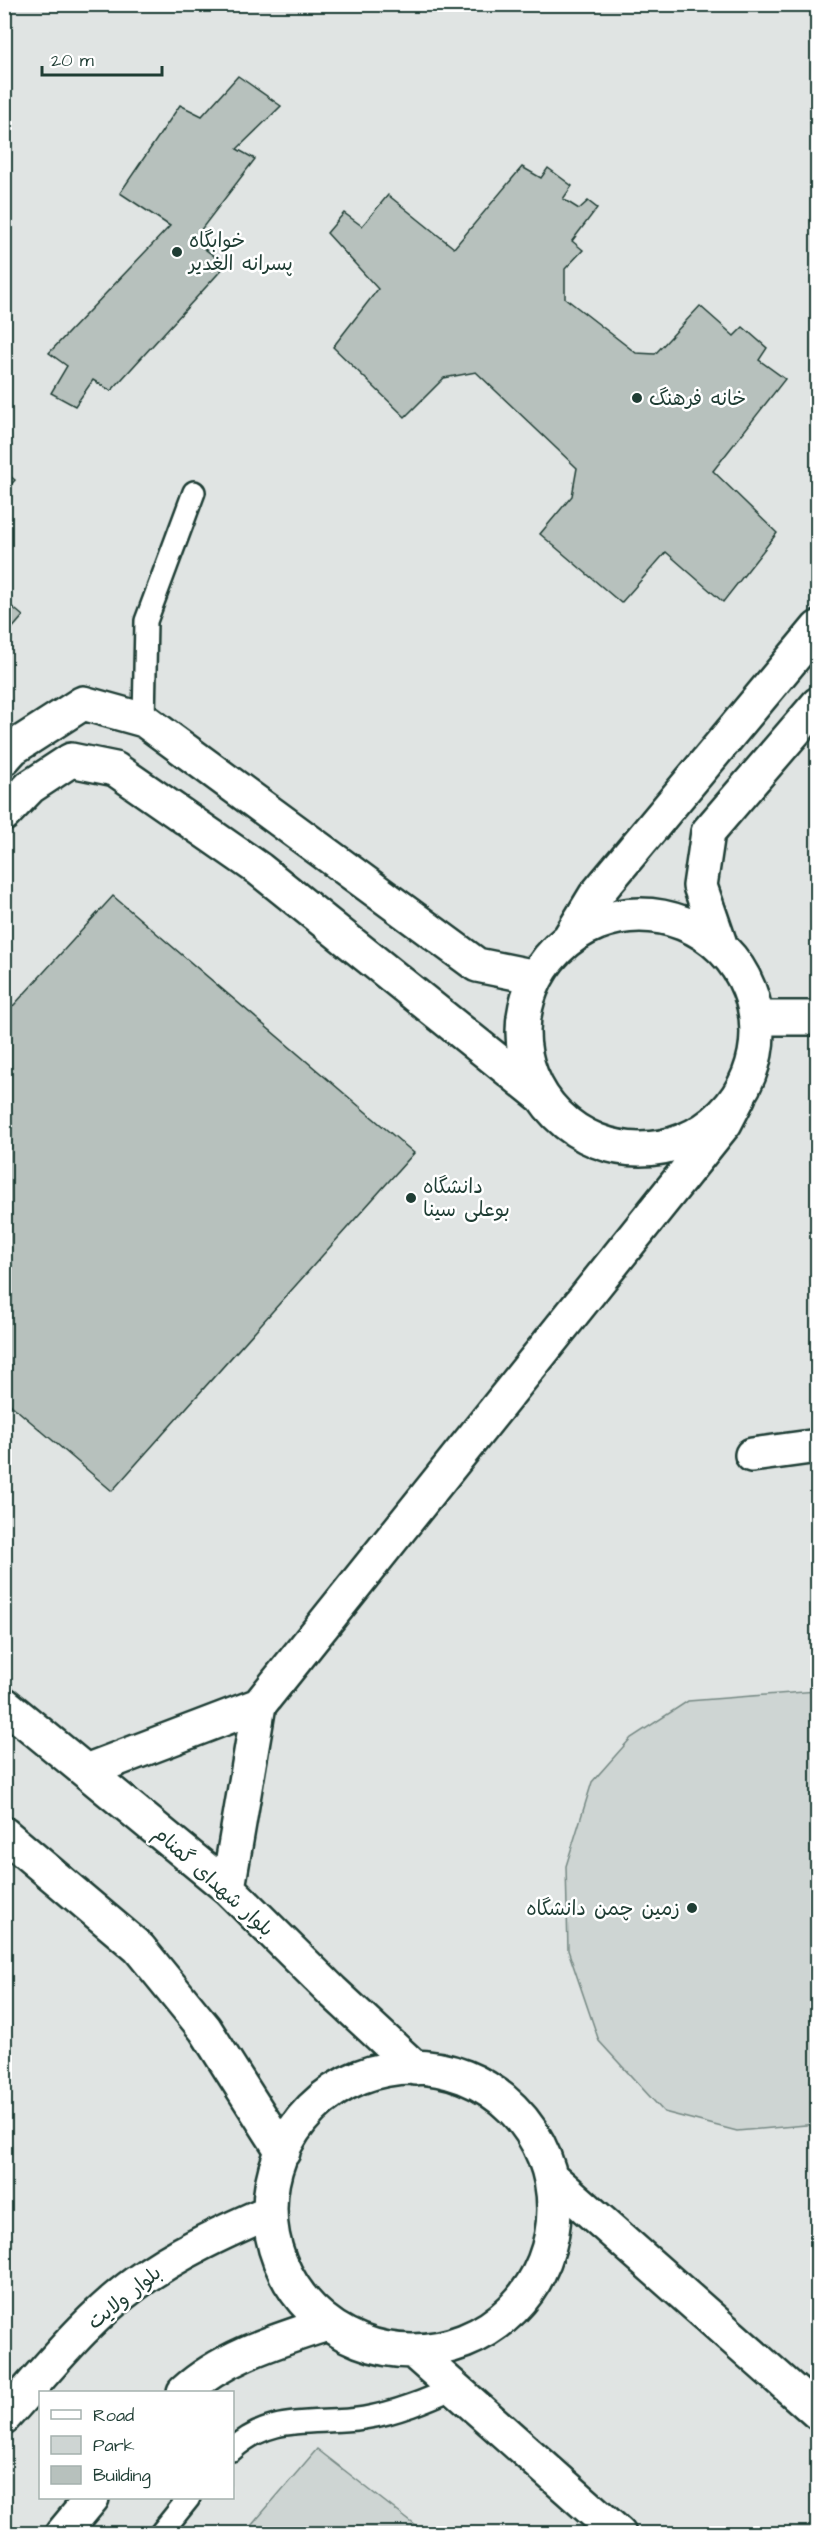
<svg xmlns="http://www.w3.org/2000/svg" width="822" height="2538" font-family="'Architects Daughter','Playpen Sans Arabic',sans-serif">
	<rect width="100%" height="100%" fill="#f2f3f3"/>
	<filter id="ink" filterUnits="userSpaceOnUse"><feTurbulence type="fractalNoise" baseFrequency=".0167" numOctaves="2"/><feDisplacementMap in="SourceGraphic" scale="12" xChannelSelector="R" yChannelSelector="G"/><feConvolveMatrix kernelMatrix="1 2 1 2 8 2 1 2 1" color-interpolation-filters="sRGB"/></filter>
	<g filter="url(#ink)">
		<path fill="#e0e4e3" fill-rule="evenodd" d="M5,5h812v2528l-812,1zM40,2392h192v106h-192z"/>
		<path fill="#ced5d3" stroke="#768984" stroke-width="1.5" d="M817,1691v433l-80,7 -73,-19 -65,-71 -31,-91 -2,-84 26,-84 39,-44 57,-37z
			M317,2449l108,84h-180z"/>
		<path fill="#b7c1bd" stroke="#1f3d34" stroke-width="1.5" d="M238,76l43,30 -44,43 18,10 -62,81 33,25 -115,126 -18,-11 -18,26 -24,-13 16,-27 -18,-13 121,-127 -50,-33 60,-88 22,11z
			M522,167l19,11 7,-10 24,18 -9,13 16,10 9,-8 9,7 -25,33 11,9 -18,19v29l71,55 19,1 45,-48 34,30 9,-9 24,21 -8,12 26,19 -72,92 64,62 -54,69 -57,-50 -45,51 -81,-69 32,-38 5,-28 -101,-96 -32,6 -39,39 -72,-70 45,-58 -51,-56 17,-20 18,13 26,-31 66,53z
			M4,471l11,9 -11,12z
			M4,600l19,16 -19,22z
			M113,896l301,257 -302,338 -108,-92v-383z"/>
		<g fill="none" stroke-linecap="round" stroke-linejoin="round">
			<defs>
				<path id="lane" d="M144,720l2,-99 48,-129
					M232,2450c41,-38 83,-24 132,-32 32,-5 63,-18 92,-31
					M160,2534l29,-36"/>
				<path id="street" d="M4,758l9,-10 70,-45 61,17 333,245 59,12
					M4,814l26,-27 41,-27 44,9 144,100 281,226
					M523 1032a117 117 0 1 1 234 0a117 117 0 1 1-234 0Z
					M570,937l25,-41 223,-268
					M721,947l-21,-61 8,-54 110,-128
					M757,1018h61
					M752,1455l66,-9
					M4,1704l224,184 104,103 83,77
					M86,1771l173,-66
					M4,1834l135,114 66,81 78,123
					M228,1888l31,-183 466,-582 14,-27
					M270 2209a142 142 0 1 1 284 0a142 142 0 1 1-284 0Z
					M552,2178l266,235
					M414,2352l205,182
					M184,2392c40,-36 92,-51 143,-68
					M4,2417c42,-46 82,-98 132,-134 41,-30 87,-51 133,-71
					M62,2534l30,-36"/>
			</defs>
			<use href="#lane" stroke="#1f3d34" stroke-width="26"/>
			<use href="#street" stroke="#1f3d34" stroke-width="38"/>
			<use href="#lane" stroke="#fff" stroke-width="21"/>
			<use href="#street" stroke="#fff" stroke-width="33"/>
		</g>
	</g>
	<g fill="#1f3d34" stroke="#fff" stroke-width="2">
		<circle cx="177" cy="252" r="6"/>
		<circle cx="637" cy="398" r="6"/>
		<circle cx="411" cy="1198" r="6"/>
		<circle cx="692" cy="1908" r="6"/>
	</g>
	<g text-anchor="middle" stroke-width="5" stroke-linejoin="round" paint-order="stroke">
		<g font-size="20" fill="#1f3d34" stroke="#fff" text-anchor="start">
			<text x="189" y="247">خوابگاه<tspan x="189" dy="23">پسرانه الغدیر</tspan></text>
			<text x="649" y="405">خانه فرهنگ</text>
			<text x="423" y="1193">دانشگاه<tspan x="423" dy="23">بوعلی سینا</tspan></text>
			<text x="680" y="1915" text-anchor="end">زمین چمن دانشگاه</text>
		</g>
		<g font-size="20" fill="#1f3d34" stroke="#fff">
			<text transform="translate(214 1881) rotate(42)" y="7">بلوار شهدای گمنام</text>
			<text transform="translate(124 2297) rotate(-39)" y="7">بلوار ولایت</text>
		</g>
	</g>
	<rect width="822" height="2538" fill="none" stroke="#fff" stroke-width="24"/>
	<rect x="12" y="12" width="798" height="2514" fill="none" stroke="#1f3d34" stroke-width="2" filter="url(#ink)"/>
	<rect x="39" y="2391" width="195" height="108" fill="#ffffff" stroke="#a5b1ae" stroke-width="1.5"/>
	<rect x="51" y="2410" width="30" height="9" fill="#ffffff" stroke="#a5b1ae" stroke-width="1.5"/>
	<text x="93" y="2421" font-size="18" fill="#1f3d34">Road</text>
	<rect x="51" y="2436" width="30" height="18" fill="#ced5d3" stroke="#a5b1ae" stroke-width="1.5"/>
	<text x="93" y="2451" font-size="18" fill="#1f3d34">Park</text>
	<rect x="51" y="2466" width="30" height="18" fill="#b7c1bd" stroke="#a5b1ae" stroke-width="1.5"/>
	<text x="93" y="2481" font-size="18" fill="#1f3d34">Building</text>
	<path d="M42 66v9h120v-9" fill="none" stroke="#1f3d34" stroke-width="3"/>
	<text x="51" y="66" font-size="18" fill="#1f3d34" stroke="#ffffff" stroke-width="4.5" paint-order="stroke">20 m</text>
</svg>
